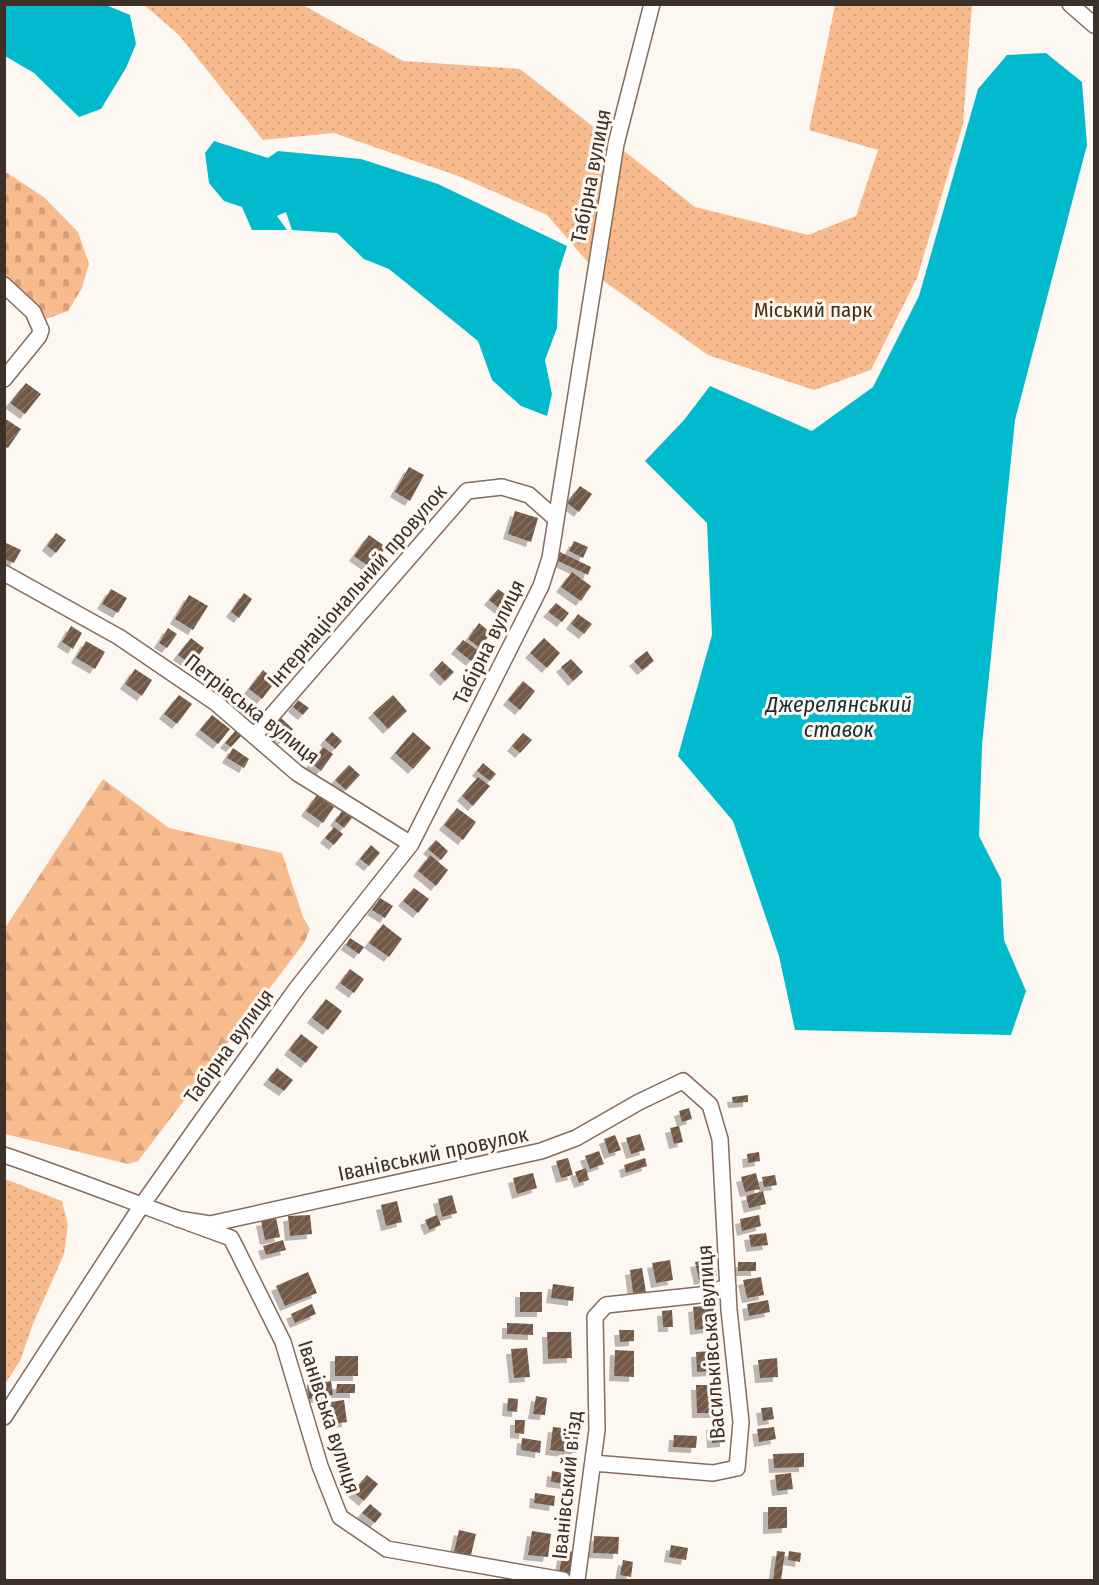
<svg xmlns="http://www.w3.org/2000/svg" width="1099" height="1585" font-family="'Fira Sans Condensed',sans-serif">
	<defs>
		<pattern id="forest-firs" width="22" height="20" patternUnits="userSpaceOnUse" patternTransform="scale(1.5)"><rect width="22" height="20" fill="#f8bb8e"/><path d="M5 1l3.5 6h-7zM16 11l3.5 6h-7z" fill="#d6a17a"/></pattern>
		<pattern id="cemetery-stones" width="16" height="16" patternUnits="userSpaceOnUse" patternTransform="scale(1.5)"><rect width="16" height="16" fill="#f8bb8e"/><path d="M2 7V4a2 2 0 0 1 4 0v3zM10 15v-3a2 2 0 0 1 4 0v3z" fill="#d6a17a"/></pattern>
		<pattern id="park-dots" width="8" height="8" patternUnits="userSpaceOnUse" patternTransform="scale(1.5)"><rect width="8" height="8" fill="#f8bb8e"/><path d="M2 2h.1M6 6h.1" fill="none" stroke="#d6a17a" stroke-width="1.8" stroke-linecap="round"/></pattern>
		<pattern id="building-hatch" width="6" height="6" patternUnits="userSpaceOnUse" patternTransform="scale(1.5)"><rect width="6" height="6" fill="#725846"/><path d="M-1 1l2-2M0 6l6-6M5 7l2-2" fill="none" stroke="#867264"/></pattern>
		<filter id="shadow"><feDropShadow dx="-5" dy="5" stdDeviation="0" flood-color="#0004"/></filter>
	</defs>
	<rect width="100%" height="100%" fill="#fdf7f2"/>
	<path fill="url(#forest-firs)" d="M103,779l66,49 113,25 21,64 7,12 -6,14 -166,218 -10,3 -123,-30v-206z"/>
	<path fill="url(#cemetery-stones)" d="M4,171l41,27 33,34 11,32 -7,24 -14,23 -22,8 -41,-41z"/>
	<path fill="url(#park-dots)" d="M144,5h159l100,56 117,8 175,138 113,28 48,-19 22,-66 -69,-20 26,-125h137l-9,119 -46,154 -46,92 -57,20 -106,-35 -103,-73 -58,-67 -89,-39 -124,-43 -71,7 -85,-106z
		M5,1179l57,22 6,24 -4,29 -31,70 -13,37 -15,23z"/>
	<path fill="#01bacd" d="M5,4l101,1 24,10 6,29 -10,24 -25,41 -22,8 -45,-44 -29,-17z
		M1046,53l36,29 5,63 -72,275 -33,325 -3,91 22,43 3,61 22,51 -15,44 -216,-5 -16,-74 -46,-135 -55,-65 34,-121 -5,-112 -62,-62 39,-41 26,-34 102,45 61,-44 46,-91 59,-207 29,-34z
		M214,141l54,17 10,-7 83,8 77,25 129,62 -8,25 -2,57 -12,32 7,34 -5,22 -26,-10 -29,-26 -14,-39 -89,-72 -25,-10 -27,-26 -45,-3 -6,-18 -9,4 10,14h-35l-10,-23 -18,-6 -15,-18 -4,-30z"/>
	<path fill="url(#building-hatch)" filter="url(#shadow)" d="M26,383l15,11 -16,20 -15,-11z
		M4,418l17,11 -13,19 -4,-2z
		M409,467l15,8 -14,26 -15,-9z
		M580,486l12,8 -13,18 -12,-9z
		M515,511l23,7 -7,24 -23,-8z
		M56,533l10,7 -10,13 -9,-7z
		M369,535l17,12 -15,21 -17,-12z
		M574,541l14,6 -5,11 -14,-7z
		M4,542l17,8 -7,13 -10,-4z
		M560,552l31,15 -3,8 -32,-15z
		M572,572l19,14 -10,15 -20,-14z
		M111,589l16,9 -9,15 -16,-9z
		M498,589l15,11 -9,12 -15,-12z
		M244,593l8,6 -13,19 -8,-6z
		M189,595l19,11 -15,24 -18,-11z
		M556,603l13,10 -7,9 -14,-10z
		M578,614l14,10 -8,10 -13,-10z
		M479,623l12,10 -11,15 -12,-9z
		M71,626l11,7 -9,16 -11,-7z
		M168,628l9,6 -10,14 -8,-5z
		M191,638l13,10 -12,17 -14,-10z
		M544,638l16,15 -13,15 -17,-15z
		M463,640l16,11 -8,10 -15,-12z
		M86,641l19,11 -10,17 -19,-11z
		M647,651l7,10 -12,9 -8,-9z
		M571,659l12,13 -10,9 -12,-14z
		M442,661l12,11 -9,9 -11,-11z
		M135,669l17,11 -10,16 -17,-12z
		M263,670l13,11 -14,18 -13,-10z
		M523,681l12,10 -15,19 -12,-10z
		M179,695l13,9 -15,20 -13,-10z
		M393,695l14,16 -19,18 -15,-16z
		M298,700l11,8 -6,7 -10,-8z
		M212,715l18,14 -12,15 -18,-14z
		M280,717l13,12 -10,11 -13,-11z
		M236,730l6,5 -11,12 -6,-4z
		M332,732l10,9 -7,8 -10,-9z
		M413,732l18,16 -18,21 -18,-16z
		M523,733l9,7 -12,13 -8,-7z
		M323,747l10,7 -12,17 -10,-8z
		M233,748l16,11 -5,9 -17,-10z
		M483,763l13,11 -6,7 -13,-10z
		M349,765l11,10 -14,15 -11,-10z
		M478,777l12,9 -17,20 -11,-10z
		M317,795l17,12 -11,16 -17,-12z
		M457,808l19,14 -13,18 -19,-15z
		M342,811l10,7 -8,10 -9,-7z
		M334,827l9,7 -9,11 -9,-7z
		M436,840l12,11 -7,9 -13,-11z
		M371,845l9,8 -11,13 -9,-7z
		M430,855l18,15 -12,16 -18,-15z
		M414,888l15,11 -11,14 -15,-12z
		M380,898l13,8 -8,12 -13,-8z
		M383,924l19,15 -13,18 -20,-14z
		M350,938l14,9 -5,7 -13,-9z
		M350,969l14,10 -10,14 -14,-10z
		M326,999l16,12 -14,19 -16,-12z
		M301,1034l17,13 -12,16 -17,-13z
		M277,1068l16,12 -9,11 -16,-11z
		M748,1095v7l-15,1 -1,-6z
		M689,1108l3,11 -10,3 -3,-11z
		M679,1126l4,16 -9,2 -4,-16z
		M640,1134l5,16 -14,4 -5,-16z
		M615,1135l6,15 -12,4 -5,-15z
		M599,1151l5,13 -14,5 -5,-13z
		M759,1152l1,9 -12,2 -1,-9z
		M568,1158l5,17 -12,3 -5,-17z
		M645,1158l2,8 -21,7 -2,-8z
		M586,1168l3,12 -10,3 -4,-11z
		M533,1173l4,15 -20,6 -4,-16z
		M756,1173l4,16 -15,3 -4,-15z
		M775,1175l2,10 -13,2 -2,-10z
		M763,1191l3,13 -17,4 -3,-12z
		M452,1195l5,18 -15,4 -4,-18z
		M397,1201l5,21 -16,4 -5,-21z
		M310,1215l2,19 -22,2 -2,-20z
		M437,1215l4,10 -12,5 -4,-10z
		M759,1215l2,11 -19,5 -2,-12z
		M276,1218l4,19 -15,3 -4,-19z
		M766,1233l2,12 -17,2 -2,-12z
		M283,1240l3,10 -20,5 -3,-9z
		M713,1259l4,17 -18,4 -4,-18z
		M670,1260l3,20 -17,3 -4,-20z
		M738,1262h18v9h-18z
		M642,1268l4,24 -13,1 -3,-23z
		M308,1272l9,21 -32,13 -9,-20z
		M761,1277l3,18 -17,3 -4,-18z
		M553,1284l21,3 -1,14 -22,-3z
		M520,1292h22v20h-22z
		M768,1300l2,12 -21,4 -2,-12z
		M312,1304l4,10 -21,9 -4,-9z
		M713,1305l3,22 -21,3 -2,-23z
		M672,1310l1,17h-10l-1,-16z
		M507,1323l26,1v11l-26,-1z
		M619,1330h15v11l-14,1z
		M547,1332h24l1,26 -24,1z
		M527,1348l3,29 -16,1 -3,-29z
		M615,1350l19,1v26l-20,-1z
		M713,1351l1,20 -17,1 -1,-20z
		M335,1356h23v20h-23z
		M777,1358l1,19 -18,1 -2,-18z
		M331,1381l2,14 -24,4 -2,-14z
		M337,1384h18v9h-19z
		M696,1385h19l1,28h-19z
		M536,1396l11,2 -2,17 -12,-1z
		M508,1398l10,1 -1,13 -10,-1z
		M344,1400l3,22 -13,2 -4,-22z
		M772,1407l2,12 -11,2 -2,-13z
		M515,1420h10l-1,14 -9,-1z
		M724,1424l1,18 -13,1 -1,-18z
		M553,1427l26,3 -3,23 -26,-3z
		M774,1427l2,12 -17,3 -2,-13z
		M674,1435l23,1 -1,12 -23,-1z
		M522,1438l19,3 -1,12 -19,-3z
		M804,1453v14l-30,1 -1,-14z
		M552,1471l16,3 -1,10 -16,-2z
		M791,1473l2,16 -16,2 -2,-16z
		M367,1475l11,9 -14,17 -11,-9z
		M535,1493l20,3 -1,10 -20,-3z
		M370,1504l12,10 -7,9 -13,-10z
		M768,1507h19v21l-19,1z
		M459,1530l17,4 -5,21 -17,-3z
		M532,1531l19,3 -3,23 -20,-2z
		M594,1536l25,1 -1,17 -25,-1z
		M671,1545l17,3 -2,12 -17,-3z
		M563,1550l11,2 -4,23 -11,-2z
		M777,1551l8,1 -4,28h-8z
		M789,1551l12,2 -1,9 -12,-2z
		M623,1560l10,2 -2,15 -11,-2z"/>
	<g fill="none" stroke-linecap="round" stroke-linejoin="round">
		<defs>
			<path id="minor" d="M1070,4l24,21
				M4,285l29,27 8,18 -2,6 -35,43
				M4,573l115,64 97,66 81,70 114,71
				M254,736l213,-245 35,-4 27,8 27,24
				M4,1155c77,26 151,56 227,83l52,104 37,124 20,51 47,32 176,31
				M178,1219l32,5 331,-73 35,-13 63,-36 44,-21 27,24 10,34 9,171 12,112 -4,46 -24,5 -120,-10
				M4,1417l138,-212 60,-85 95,-132 114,-144 130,-258 9,-28 66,-414 36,-140
				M577,1580l20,-150 -2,-113 11,-12 94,-10 28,-8"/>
		</defs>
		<use href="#minor" stroke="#866b58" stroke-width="18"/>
		<use href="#minor" stroke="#fff" stroke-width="15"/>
	</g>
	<g text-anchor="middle" stroke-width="6" stroke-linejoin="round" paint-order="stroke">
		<g font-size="21" fill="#3c3028" stroke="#fdf7f2">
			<text transform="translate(591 176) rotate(-79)" y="7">Табірна вулиця</text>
			<text transform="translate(357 586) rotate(-49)" y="7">Інтернаціональний провулок</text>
			<text transform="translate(489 642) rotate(-64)" y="7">Табірна вулиця</text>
			<text transform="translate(252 709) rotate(38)" y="7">Петрівська вулиця</text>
			<text transform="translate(229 1046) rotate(-54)" y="7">Табірна вулиця</text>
			<text transform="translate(433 1154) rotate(-12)" y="7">Іванівський провулок</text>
			<text transform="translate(711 1342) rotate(-94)" y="7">Васильківська вулиця</text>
			<text transform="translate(329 1417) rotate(72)" y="7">Іванівська вулиця</text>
			<text transform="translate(567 1485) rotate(-84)" y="7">Іванівський в'їзд</text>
		</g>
		<g font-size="21" fill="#4b2b11" stroke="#fdf7f2">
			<text x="813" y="317">Міський парк</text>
		</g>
		<g font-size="22" font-style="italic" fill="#183034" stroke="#fdf7f2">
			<text x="839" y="712">Джерелянський<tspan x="839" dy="25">ставок</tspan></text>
		</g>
	</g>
	<rect width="1099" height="1585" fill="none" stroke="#3c3028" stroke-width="12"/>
</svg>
